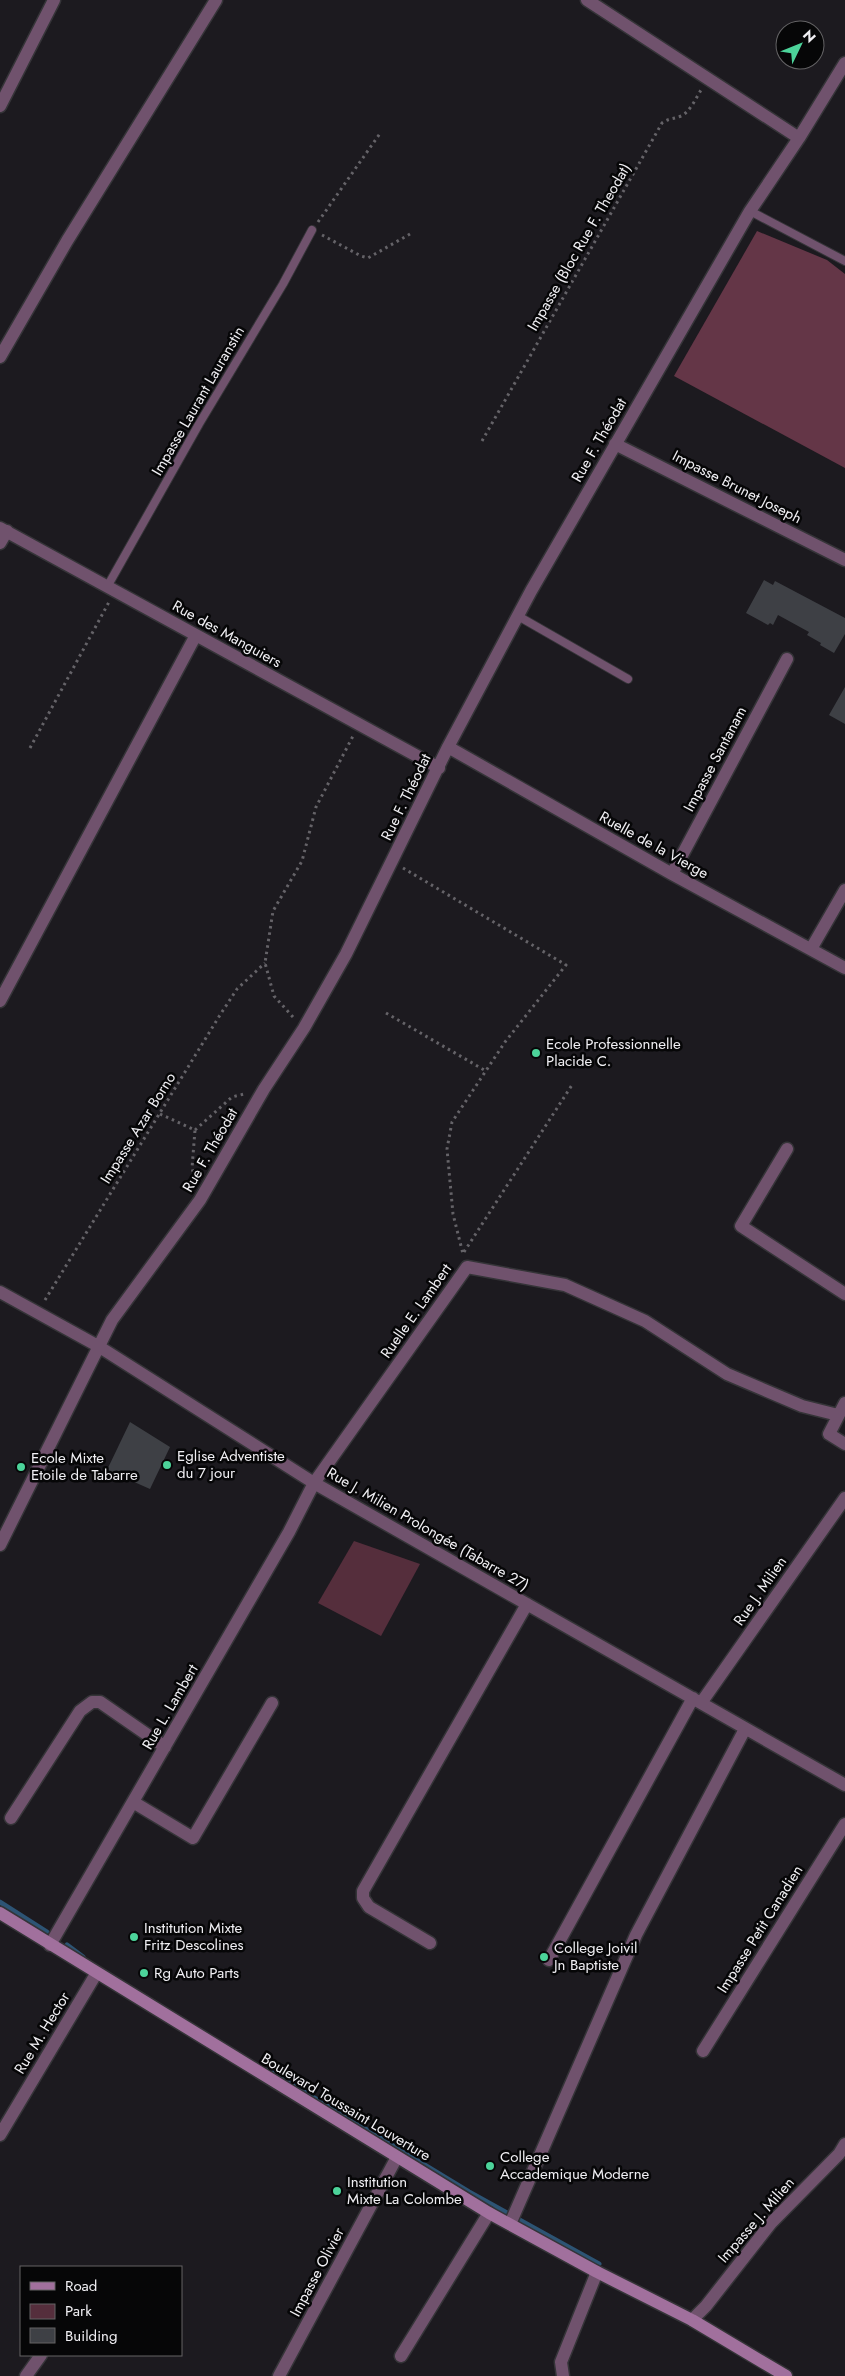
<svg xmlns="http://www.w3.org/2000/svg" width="845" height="2376" font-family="Jost,sans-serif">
	<rect width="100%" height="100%" fill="#1c1a1f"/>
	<path fill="#552e3c" d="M354,1541l66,23 -39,72 -63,-33z"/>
	<path fill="#643647" d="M757,231l70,29 18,14v194l-171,-92z"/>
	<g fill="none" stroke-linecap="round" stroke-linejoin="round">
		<path stroke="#2d5474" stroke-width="5" d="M0,1902l47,30
			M67,1945l16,12
			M268,2070l201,122 130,72"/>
	</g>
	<path fill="#3e4045" d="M764,580l9,5 2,-4 70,37v16l-11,19 -14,-8 1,-2 -14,-8 2,-3 -31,-17 -5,10 -3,-2 -2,2 -22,-12z
		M845,687v37l-16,-9z
		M130,1422l40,25 -20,42 -43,-19z"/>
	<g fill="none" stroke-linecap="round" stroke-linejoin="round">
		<defs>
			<path id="service" d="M750,211l95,50
				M107,587l92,-163 84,-140 29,-54
				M518,616l110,63"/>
			<path id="minor" d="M587,0l212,138
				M0,106l54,-106
				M0,357l67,-116 149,-241
				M615,444l230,116
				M0,528l439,240
				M0,543l7,-12
				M448,747l224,127 173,94
				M672,874l115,-215
				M811,949l34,-59
				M0,1001l196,-366
				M787,1149l-46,77 104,68
				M0,1292l98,54 216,137 531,302
				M845,1403l-16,31 16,10
				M0,1545l112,-225 88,-120 64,-111 40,-61 42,-74 102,-207 83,-156 219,-380 49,-73 46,-75
				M701,1703l144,-205
				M133,1802l60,36 79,-135
				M11,1818l69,-107 12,-9h8l65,45
				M430,1943l-61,-36 -6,-9v-7l164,-287
				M50,1945l239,-413 25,-49 153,-216 98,18 80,36 82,53 75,32 36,9
				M549,1960l144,-262
				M703,2051l142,-227
				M0,2135l96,-161
				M510,2224l126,-289 109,-206
				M692,2320l14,-14 65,-83 68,-69 6,-10
				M401,2356l88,-143
				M26,2376l15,-21
				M279,2376l118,-219
				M563,2376l-2,-14 36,-90"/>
			<path id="secondary" d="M0,1913l489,300 108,59 95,48 94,56"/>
		</defs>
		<use href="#service" stroke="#353438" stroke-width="10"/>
		<use href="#minor" stroke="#353438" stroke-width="15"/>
		<use href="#secondary" stroke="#353438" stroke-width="15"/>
		<path stroke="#656368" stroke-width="3" stroke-dasharray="2.5 4" stroke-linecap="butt" d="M318,222l63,-90
			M322,235l39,21 7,2 42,-24
			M482,441l180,-318c7,-5 12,-4 19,-7 9,-4 15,-18 20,-26
			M30,748l79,-146
			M403,868l163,97 -61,77 -53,80 -5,27 6,65 10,40
			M386,1013l100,58
			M293,1017l-19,-21 -9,-33 8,-52 29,-50 14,-54 37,-71
			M160,1114l35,16 -3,38 3,10
			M195,1130l37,-33 12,-3
			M464,1252l108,-167
			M45,1300l175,-285 17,-26 28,-26"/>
		<use href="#service" stroke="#70526d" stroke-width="8"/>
		<use href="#minor" stroke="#70526d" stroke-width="12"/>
		<use href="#secondary" stroke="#a1709d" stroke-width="12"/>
	</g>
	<g fill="#4cd39a" stroke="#060607" stroke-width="2">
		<circle cx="536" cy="1053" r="5"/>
		<circle cx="167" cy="1465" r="5"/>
		<circle cx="21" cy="1467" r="5"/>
		<circle cx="134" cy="1937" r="5"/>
		<circle cx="544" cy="1957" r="5"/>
		<circle cx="144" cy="1973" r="5"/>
		<circle cx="490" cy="2166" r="5"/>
		<circle cx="337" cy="2191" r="5"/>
	</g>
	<g text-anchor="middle" stroke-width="5" stroke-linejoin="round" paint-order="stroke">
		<g font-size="15" fill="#f0eff3" stroke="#060607">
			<text transform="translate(579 247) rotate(-60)" y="5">Impasse (Bloc Rue F. Theodat)</text>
			<text transform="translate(198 401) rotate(-60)" y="5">Impasse Laurant Lauranstin</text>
			<text transform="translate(599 440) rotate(-60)" y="5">Rue F. Théodat</text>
			<text transform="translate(737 487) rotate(27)" y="5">Impasse Brunet Joseph</text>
			<text transform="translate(227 634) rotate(29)" y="5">Rue des Manguiers</text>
			<text transform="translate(715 759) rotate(-62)" y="5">Impasse Santanam</text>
			<text transform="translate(406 797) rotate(-64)" y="5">Rue F. Théodat</text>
			<text transform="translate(654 845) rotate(29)" y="5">Ruelle de la Vierge</text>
			<text transform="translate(138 1128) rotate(-58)" y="5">Impasse Azar Borno</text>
			<text transform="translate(210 1150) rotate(-60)" y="5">Rue F. Théodat</text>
			<text transform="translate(416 1311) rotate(-55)" y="5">Ruelle E. Lambert</text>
			<text transform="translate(428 1529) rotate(30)" y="5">Rue J. Milien Prolongée (Tabarre 27)</text>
			<text transform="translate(760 1591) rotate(-55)" y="5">Rue J. Milien</text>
			<text transform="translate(170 1707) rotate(-60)" y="5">Rue L. Lambert</text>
			<text transform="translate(760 1929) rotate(-58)" y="5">Impasse Petit Canadien</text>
			<text transform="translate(42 2033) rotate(-59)" y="5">Rue M. Hector</text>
			<text transform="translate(346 2107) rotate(31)" y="5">Boulevard Toussaint Louverture</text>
			<text transform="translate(756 2220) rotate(-49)" y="5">Impasse J. Milien</text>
			<text transform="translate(317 2272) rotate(-62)" y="5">Impasse Olivier</text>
		</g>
		<g font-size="15" fill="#f0eff3" stroke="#060607" text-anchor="start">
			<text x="546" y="1049">Ecole Professionnelle<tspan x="546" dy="17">Placide C.</tspan></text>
			<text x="177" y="1461">Eglise Adventiste<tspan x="177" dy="17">du 7 jour</tspan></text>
			<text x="31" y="1463">Ecole Mixte<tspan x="31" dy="17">Etoile de Tabarre</tspan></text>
			<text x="144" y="1933">Institution Mixte<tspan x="144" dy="17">Fritz Descolines</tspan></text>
			<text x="554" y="1953">College Joivil<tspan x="554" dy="17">Jn Baptiste</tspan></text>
			<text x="154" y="1978">Rg Auto Parts</text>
			<text x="500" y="2162">College<tspan x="500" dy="17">Accademique Moderne</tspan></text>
			<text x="347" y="2187">Institution<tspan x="347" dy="17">Mixte La Colombe</tspan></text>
		</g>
	</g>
	<rect x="20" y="2266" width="162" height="90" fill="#060607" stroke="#646365"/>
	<rect x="30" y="2282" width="25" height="8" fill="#a1709d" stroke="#646365"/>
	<text x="65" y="2291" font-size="15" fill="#f0eff3">Road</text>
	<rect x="30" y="2304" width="25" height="15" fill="#552e3c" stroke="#646365"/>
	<text x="65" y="2316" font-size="15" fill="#f0eff3">Park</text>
	<rect x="30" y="2328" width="25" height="15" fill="#3e4045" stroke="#646365"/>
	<text x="65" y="2341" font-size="15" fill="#f0eff3">Building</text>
	<g transform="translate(800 45) rotate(47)"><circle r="24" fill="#060607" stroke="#646365"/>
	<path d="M0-4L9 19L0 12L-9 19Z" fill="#4cd39a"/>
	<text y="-8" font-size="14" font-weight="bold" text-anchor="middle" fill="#f0eff3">N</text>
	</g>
</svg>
